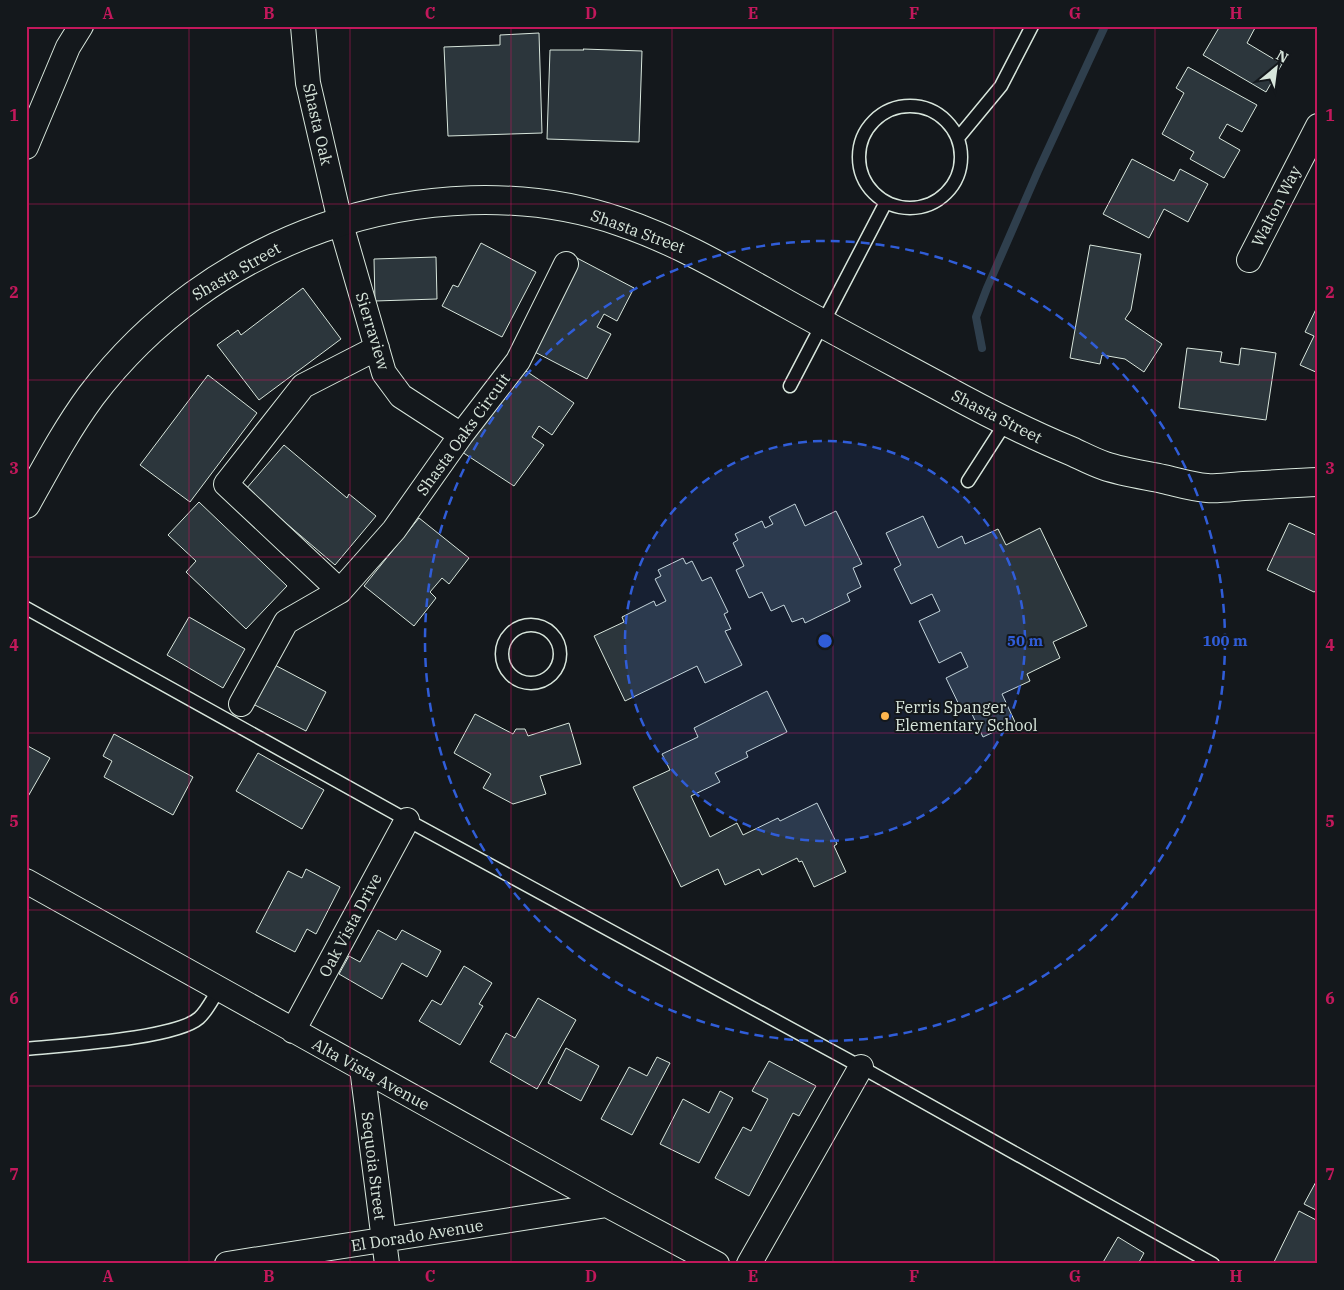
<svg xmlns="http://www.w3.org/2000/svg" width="1344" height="1290" font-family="'IBM Plex Serif',serif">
	<rect width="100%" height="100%" fill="#14181c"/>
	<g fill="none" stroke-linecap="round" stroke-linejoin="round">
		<path stroke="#2f3f4d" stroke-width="8" d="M982,348l-6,-31 11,-29 51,-117 67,-145"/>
	</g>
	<path fill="#2c363c" stroke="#d8e6dc" d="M1220,26h36l-9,17 35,21 -16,28 -63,-37z
		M539,33l3,100 -94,3 -4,-89 56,-2v-10z
		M583,49l59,2 -3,91 -92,-3 3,-89h34z
		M1188,67l69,38 -15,27 -15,-8 -8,14 21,12 -16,28 -34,-19 4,-7 -32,-18 22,-41 -8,-5z
		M1132,159l42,22 6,-12 28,15 -20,38 -24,-13 -15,29 -46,-24z
		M481,243l55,29 -34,65 -60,-31 11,-21 5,2z
		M1090,245l51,9 -10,56 -6,9 37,25 -18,28 -19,-13 -23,-4 -2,9 -30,-6z
		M436,257l1,42 -62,2 -1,-42z
		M577,258l57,30 -17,33 -13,-7 -7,13 14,7 -24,45 -58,-30z
		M303,288l38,51 -82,61 -42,-55 21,-15 3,5z
		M1318,305v68l-18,-8 14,-29 -9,-4z
		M1187,348l35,4 -2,10 19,3 2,-17 35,5 -10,67 -87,-12z
		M520,367l54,36 -22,32 -13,-9 -7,11 12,8 -30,41 -52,-34z
		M208,375l49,38 -67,89 -50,-37z
		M284,445l63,53 2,-4 27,22 -41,49 -89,-76z
		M199,502l88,84 -41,43 -60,-57 10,-11 -28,-26z
		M795,504l10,22 31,-15 26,53 -9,4 8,19 -14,7 3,7 -45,22 -2,-5 -11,4 -8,-17 -13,6 -9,-19 -13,6 -13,-28 8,-4 -11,-23 5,-3 -3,-6 27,-13 3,7 8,-4 -4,-7z
		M923,516l15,32 24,-12 3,8 33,-15 8,16 34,-17 47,98 -34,16 7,16 -33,16 3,7 -28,13 13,28 -32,15 -13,-27 -7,3 -17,-35 22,-11 -7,-15 -22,11 -20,-42 21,-10 -8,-17 -21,10 -17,-35 7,-4 -15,-32z
		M419,518l50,40 -20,26 -7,-6 -12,14 6,6 -22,28 -50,-40z
		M1289,523l29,13v54l-4,2 -47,-22z
		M683,558l3,6 6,-3 10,20 9,-4 17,35 -4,2 7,15 -6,2 17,34 -37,18 -8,-17 -72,35 -31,-65 30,-14 -2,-5 32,-16 2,5 10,-5 -11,-22 6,-3 -3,-6z
		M189,617l56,32 -22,39 -56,-33z
		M271,663l55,29 -20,39 -55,-28z
		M767,691l20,41 -41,20 2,5 -33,16 5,9 -29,14 19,41 27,-14 6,12 35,-17 2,3 37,-18 20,41 -3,2 12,26 -32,15 -12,-26 -3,1 -2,-4 -35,17 -3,-6 -34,16 -7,-16 -37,18 -48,-100 37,-17 -8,-16 36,-17 -4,-9z
		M475,714l38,20 3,-5h9l3,7 41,-13 12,41 -41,12 6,18 -33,10 -30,-16 8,-14 -37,-21z
		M114,734l79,43 -20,38 -69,-38 8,-16 -9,-5z
		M26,745l24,13 -24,42z
		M258,753l66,37 -22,39 -66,-38z
		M306,869l34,18 -24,47 -9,-5 -12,23 -39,-20 32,-61 14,7z
		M378,930l18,10 6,-10 39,21 -14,26 -25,-14 -20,36 -43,-25 10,-18 11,6z
		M464,966l28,17 -13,21 4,2 -23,39 -41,-24 13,-21 9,5z
		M538,998l38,22 -39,69 -47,-27 16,-29 9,5z
		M566,1048l33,18 -18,35 -33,-18z
		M657,1057l13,6 -38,72 -31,-16 28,-52 18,9z
		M769,1061l47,25 -17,30 -6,-3 -44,83 -34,-18 28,-51 8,4 17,-32 -16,-8z
		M720,1091l13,7 -34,65 -39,-19 23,-45 26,14z
		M1318,1178v33l-14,-7z
		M1299,1211l19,10v43h-45z
		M1118,1237l26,16 -6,11h-36z"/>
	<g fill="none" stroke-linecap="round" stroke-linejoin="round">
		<defs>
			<path id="lane" d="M859 157a51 51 0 1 1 102 0a51 51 0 1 1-102 0Z
				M958,138l43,-52 31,-60
				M790,386l96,-184
				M968,481l38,-59
				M26,608l381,212 454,247 352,197
				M502 654a29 29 0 1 1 58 0a29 29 0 1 1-58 0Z
				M26,1049c37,-4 149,-10 173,-31 8,-7 14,-20 20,-29"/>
			<path id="street" d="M303,26l5,57 32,138 44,152 17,23 60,39
				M26,147l42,-100 13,-21
				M1249,260l69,-134
				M340,591l-114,-107 77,-98 74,-38
				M241,704l45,-82 54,-31 54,-61 67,-95 57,-74 48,-97
				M26,881l581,324 110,59
				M293,1031l114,-211
				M362,1068l25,196
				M227,1264l380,-59
				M749,1264l112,-197"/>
			<path id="secondary" d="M26,504c20,-36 40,-74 65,-108 58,-77 140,-136 231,-168 94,-33 204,-39 299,-6 59,20 112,52 166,82 52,29 105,57 157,85 42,23 83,44 127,62 11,5 22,11 34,15 18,6 39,9 58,13 14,3 29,8 44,9 11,1 25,-1 37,-2 24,-1 49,-3 74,-4"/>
		</defs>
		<use href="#lane" stroke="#d8e6dc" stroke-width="15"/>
		<use href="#street" stroke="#d8e6dc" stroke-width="26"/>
		<use href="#secondary" stroke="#d8e6dc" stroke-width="30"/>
		<use href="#lane" stroke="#14181c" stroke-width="12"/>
		<use href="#street" stroke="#14181c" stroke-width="24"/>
		<use href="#secondary" stroke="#14181c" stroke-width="28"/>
	</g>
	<path fill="none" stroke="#c2185b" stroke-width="1" stroke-opacity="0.55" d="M189,26v1238M350,26v1238M511,26v1238M672,26v1238M833,26v1238M994,26v1238M1155,26v1238M26,204h1292M26,380h1292M26,557h1292M26,733h1292M26,910h1292M26,1086h1292"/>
	<circle cx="825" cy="641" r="200" fill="#305dd8" fill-opacity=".12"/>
	<g fill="none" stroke="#305dd8" stroke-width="2.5" stroke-dasharray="9 6">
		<circle cx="825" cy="641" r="200"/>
		<circle cx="825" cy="641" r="400"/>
	</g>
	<circle fill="#ffb74d" stroke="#14181c" stroke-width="2" cx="885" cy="716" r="5"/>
	<g text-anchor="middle" stroke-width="4" stroke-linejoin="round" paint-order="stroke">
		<g font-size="16" fill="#d8e6dc" stroke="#14181c">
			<text transform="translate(318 124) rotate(77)" y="6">Shasta Oak</text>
			<text transform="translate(1276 206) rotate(-63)" y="6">Walton Way</text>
			<text transform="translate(638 231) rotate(20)" y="6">Shasta Street</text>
			<text transform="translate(236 271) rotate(-30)" y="6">Shasta Street</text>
			<text transform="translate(373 331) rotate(73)" y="6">Sierraview</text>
			<text transform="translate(997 416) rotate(27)" y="6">Shasta Street</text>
			<text transform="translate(463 434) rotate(-54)" y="6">Shasta Oaks Circuit</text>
			<text transform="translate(350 925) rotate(-62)" y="6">Oak Vista Drive</text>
			<text transform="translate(371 1074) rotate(29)" y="6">Alta Vista Avenue</text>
			<text transform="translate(374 1166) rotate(83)" y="6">Sequoia Street</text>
			<text transform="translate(417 1235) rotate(-9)" y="6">El Dorado Avenue</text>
		</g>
		<g font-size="16" fill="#d8e6dc" stroke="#14181c" text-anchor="start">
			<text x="895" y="713">Ferris Spanger<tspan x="895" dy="18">Elementary School</tspan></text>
		</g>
	</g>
	<circle cx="825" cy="641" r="8" fill="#305dd8" stroke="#14181c" stroke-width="2.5"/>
	<g font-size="15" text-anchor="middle" font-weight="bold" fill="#305dd8" stroke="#14181c" stroke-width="4" stroke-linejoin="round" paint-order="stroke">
		<text x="1025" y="646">50 m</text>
		<text x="1225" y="646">100 m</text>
	</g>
	<rect width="1344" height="1290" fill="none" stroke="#14181c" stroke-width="55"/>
	<g transform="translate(1276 68) rotate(29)" stroke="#14181c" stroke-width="4" paint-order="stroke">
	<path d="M0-4L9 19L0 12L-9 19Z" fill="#d8e6dc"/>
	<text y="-8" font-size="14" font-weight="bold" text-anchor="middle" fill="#d8e6dc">N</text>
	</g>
	<rect x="28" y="28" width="1288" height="1234" fill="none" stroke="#c2185b" stroke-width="2"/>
	<g font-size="16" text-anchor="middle" font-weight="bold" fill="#c2185b">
		<text x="108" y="19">A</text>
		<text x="269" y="19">B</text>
		<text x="430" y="19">C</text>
		<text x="591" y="19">D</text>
		<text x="753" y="19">E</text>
		<text x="914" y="19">F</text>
		<text x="1075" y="19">G</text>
		<text x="1236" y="19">H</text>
		<text x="14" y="121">1</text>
		<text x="1330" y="121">1</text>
		<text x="14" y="298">2</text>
		<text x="1330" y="298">2</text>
		<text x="14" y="474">3</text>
		<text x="1330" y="474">3</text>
		<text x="14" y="651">4</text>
		<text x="1330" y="651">4</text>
		<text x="14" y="827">5</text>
		<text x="1330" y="827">5</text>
		<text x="14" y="1004">6</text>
		<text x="1330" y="1004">6</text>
		<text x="14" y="1180">7</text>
		<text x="1330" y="1180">7</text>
		<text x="108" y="1282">A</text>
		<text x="269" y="1282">B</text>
		<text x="430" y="1282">C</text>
		<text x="591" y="1282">D</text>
		<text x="753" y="1282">E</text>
		<text x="914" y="1282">F</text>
		<text x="1075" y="1282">G</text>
		<text x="1236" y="1282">H</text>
	</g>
</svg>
